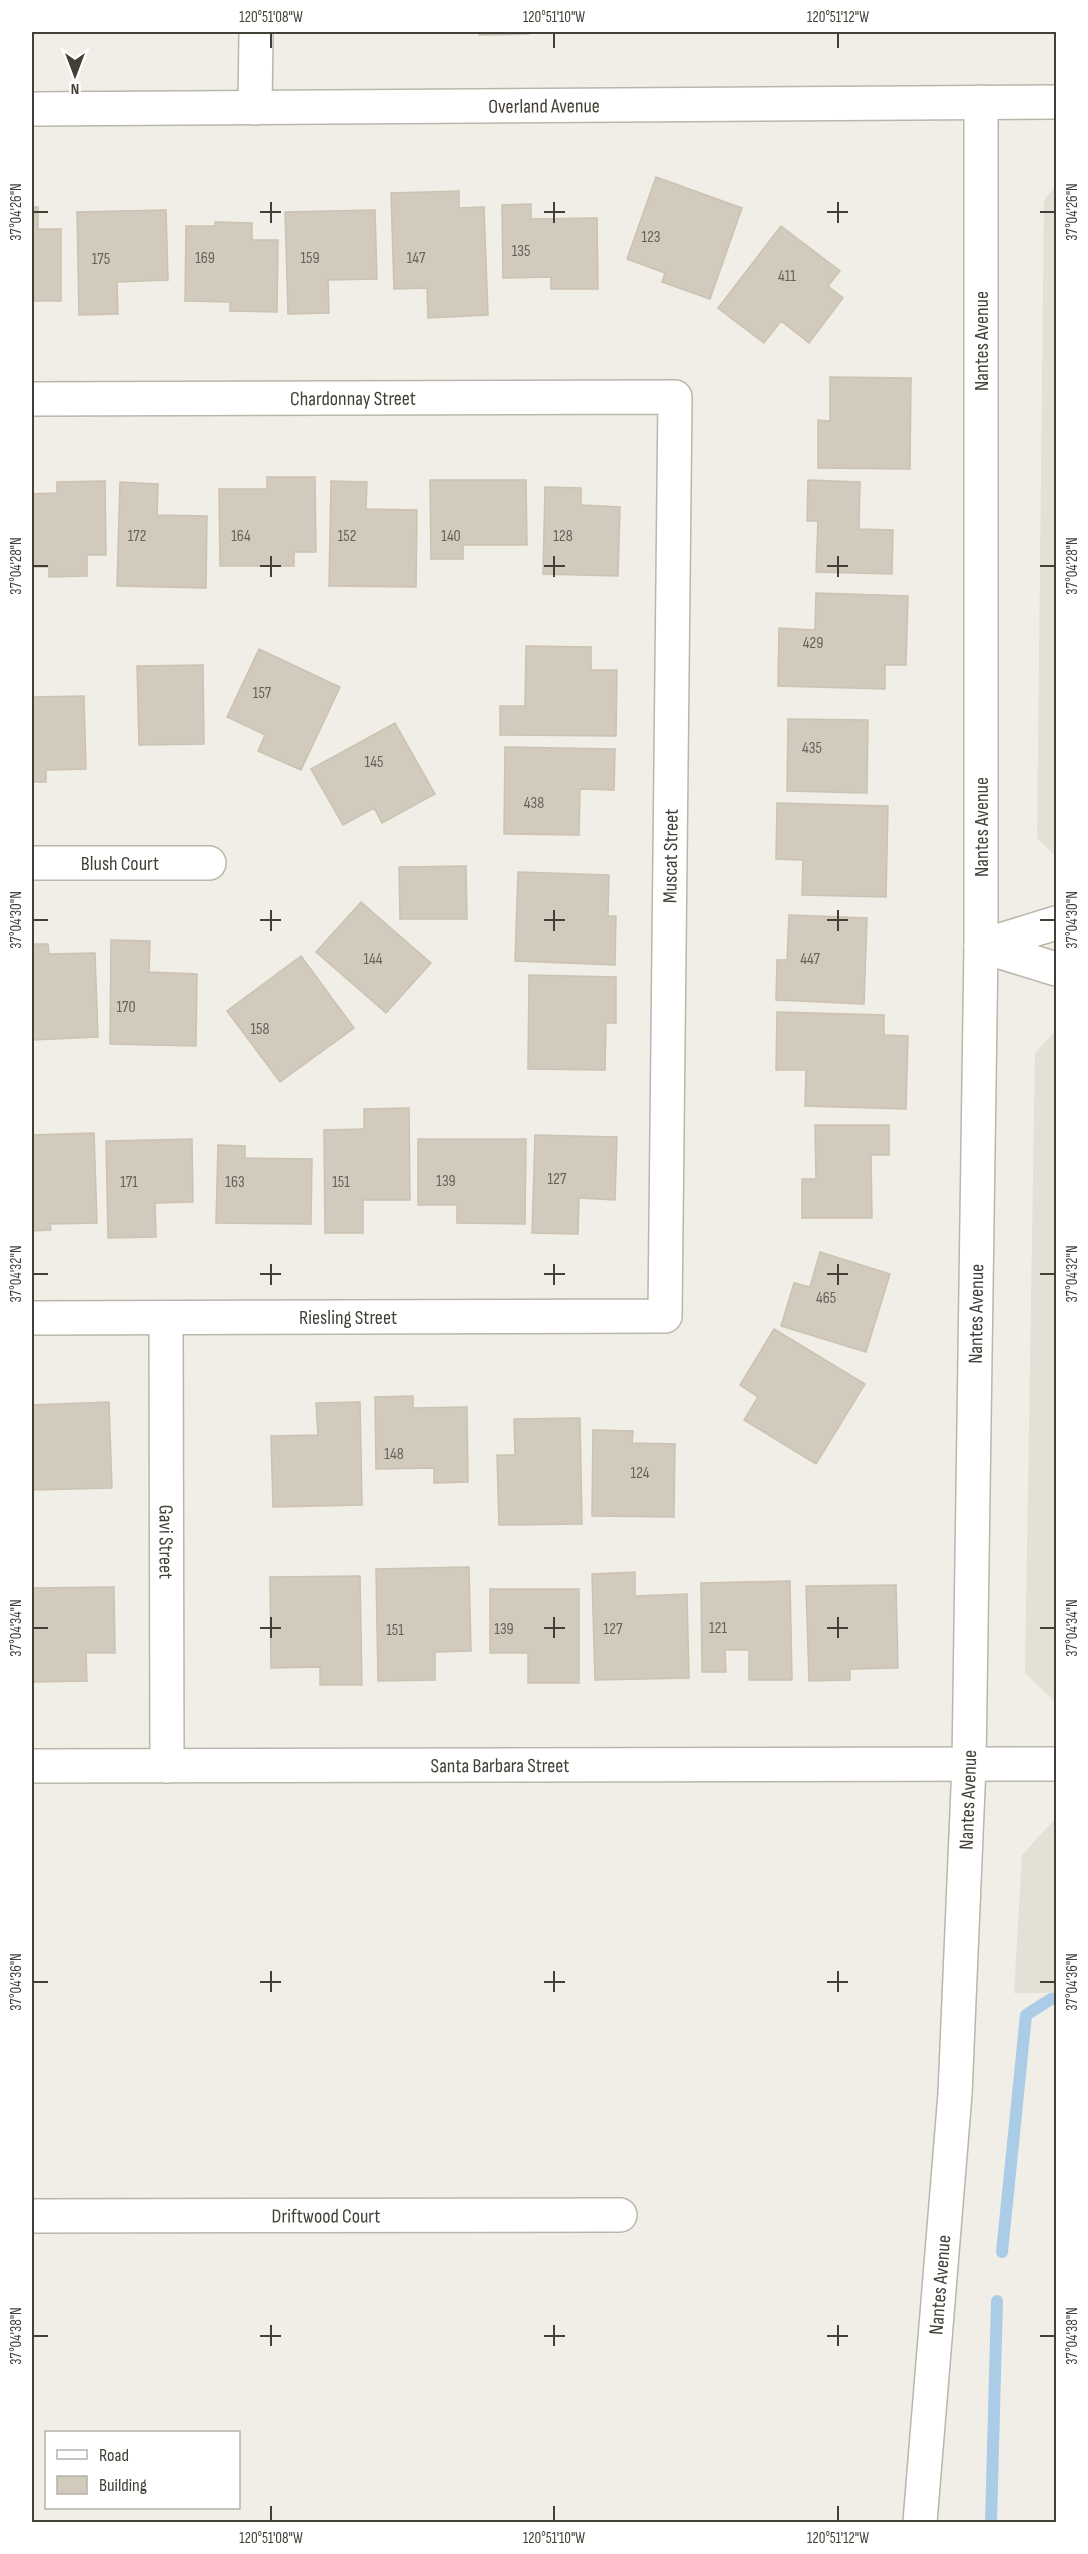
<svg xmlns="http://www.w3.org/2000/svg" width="1088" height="2554" font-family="'Sofia Sans Condensed',sans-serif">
	<rect width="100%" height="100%" fill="#f1eee7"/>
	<path fill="#e4e0d5" d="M1056,186v671l-19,-19 7,-638z
		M1056,1030v673l-31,-30 10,-620z
		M1056,1818v175h-42l8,-138z"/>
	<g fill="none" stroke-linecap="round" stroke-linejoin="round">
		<path stroke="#aacce7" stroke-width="12" d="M1002,2252l24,-237 25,-16h5
			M991,2522l6,-221"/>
	</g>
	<path fill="#d1cabd" stroke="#cbc2b1" stroke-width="1.5" d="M479,32h50v2l-50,1z
		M656,177l86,31 -32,91 -48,-17 3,-9 -38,-14z
		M459,191v17l25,-1 4,108 -60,3 -1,-30 -33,1 -3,-96z
		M531,204v15l66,-1 1,71h-47v-12l-48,1 -1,-73z
		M32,207h6v22h23v72h-29z
		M166,210l2,70 -51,2 1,32 -39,1 -2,-103z
		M375,210l2,69 -49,1 1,33 -41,1 -3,-102z
		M215,222l37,1v17h26l-1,72 -47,-1v-9l-45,-1 1,-75h29z
		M781,226l59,45 -12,15 15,12 -34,45 -28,-22 -17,22 -46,-35z
		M830,377l81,1 -1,91 -92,-1v-48l12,1z
		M267,477h48l1,75h-22v14h-74l-1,-77h48z
		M430,480h96l1,65h-64v14h-32z
		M808,480l52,2 -1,47 34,1 -1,44 -76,-2 2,-51h-11z
		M105,481l1,74h-19v21l-38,1v-10h-17v-73l25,-1v-11z
		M331,481l36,1 -1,27 51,1 -1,77 -87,-1z
		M120,482l38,2 -1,31 50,1 -1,72 -89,-2z
		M545,487l36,1v17l39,2 -2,69 -75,-2z
		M816,593l92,3 -2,69h-21v24l-107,-3 1,-58 36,2z
		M526,646l65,1v23h26l-1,66 -116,-1v-29h25z
		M259,649l81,38 -39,83 -43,-19 7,-16 -38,-18z
		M203,665l1,79 -65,1 -2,-79z
		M84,696l2,73 -40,1v12h-14v-85z
		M788,719l80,1 -1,73 -80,-2z
		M395,723l40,71 -53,29 -8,-15 -31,17 -32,-56z
		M505,747l110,2 -1,41 -34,-1 -1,46 -75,-1z
		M777,803l111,3 -2,91 -84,-2 1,-35 -27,-1z
		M466,866l1,53h-67l-1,-52z
		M518,872l91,3 -1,41h8l-1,49 -100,-4z
		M361,902l70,61 -45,50 -70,-61z
		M789,915l78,3 -3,86 -88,-4 1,-40h10z
		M111,940l39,1 -1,31 48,2 -1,72 -86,-2z
		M32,944h16l1,10 46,-1 3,84 -66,3z
		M301,956l53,72 -74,54 -53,-71z
		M529,975l87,2v46h-10l-1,47 -77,-1z
		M777,1012l107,3v20l24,1 -2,73 -101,-3 1,-36h-30z
		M409,1108l1,92h-47v33h-38l-1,-103 40,-1v-20z
		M815,1125h74v30h-18l1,63h-70v-39h14z
		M94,1133l3,90 -47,1 1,6 -19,1v-96z
		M535,1135l82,2 -2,63 -36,-2 -1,36 -46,-1z
		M192,1139l1,63 -38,1 1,34 -48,1 -2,-97z
		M418,1139h108l-1,85 -68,-1v-18h-39z
		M218,1145l27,1v12l67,1 -1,65 -95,-1z
		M820,1252l70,22 -24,78 -85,-26 13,-43 16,4z
		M774,1329l91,55 -49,80 -72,-44 14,-23 -18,-12z
		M413,1396v12l54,-1 1,75 -34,1v-15l-58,1 -1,-72z
		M109,1402l3,86 -80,2v-85z
		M360,1402l2,103 -89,2 -2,-71 47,-1 -2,-32z
		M580,1418l2,106 -83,1 -2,-70h18l-1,-36z
		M593,1430l40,1 -1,12 43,1 -1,73 -82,-1z
		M469,1567l2,84 -36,1v28l-57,1 -2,-112z
		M635,1572v24l52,-2 2,84 -94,2 -3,-106z
		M360,1576l2,109h-42v-18l-49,1 -1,-91z
		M790,1581l2,99h-43v-30h-24l1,22h-24l-1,-89z
		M896,1585l2,83 -48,1v11l-41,1 -3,-95z
		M114,1587l1,66h-29l1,28 -55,1v-94z
		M490,1589h89v94h-51v-30h-38z"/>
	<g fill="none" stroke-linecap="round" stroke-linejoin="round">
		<defs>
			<g id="minor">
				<path d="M255,108l1,-76"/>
				<path id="s1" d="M32,109l1024,-7"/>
				<path id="s2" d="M32,399l643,-2 -10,919 -633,2"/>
				<path id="s3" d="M32,863h177"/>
				<path d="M981,946l75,23"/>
				<path d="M981,946l75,-23"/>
				<path id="s4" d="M166,1318l1,448"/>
				<path id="s5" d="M32,1766l1024,-2"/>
				<path id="s6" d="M32,2216l588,-1"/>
				<path id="s7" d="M920,2522l35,-428 14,-329 12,-819v-844"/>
			</g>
		</defs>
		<use href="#minor" stroke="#bbb6aa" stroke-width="36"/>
		<use href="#minor" stroke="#fff" stroke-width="33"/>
	</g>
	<path fill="none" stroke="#433f36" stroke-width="2" d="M271,33v15M554,33v15M838,33v15M271,202v21M554,202v21M838,202v21M33,212h15M260,212h21M544,212h21M827,212h21M1040,212h15M271,556v21M554,556v21M838,556v21M33,566h15M260,566h21M544,566h21M827,566h21M1040,566h15M271,910v21M554,910v21M838,910v21M33,920h15M260,920h21M544,920h21M827,920h21M1040,920h15M271,1264v21M554,1264v21M838,1264v21M33,1274h15M260,1274h21M544,1274h21M827,1274h21M1040,1274h15M271,1617v21M554,1617v21M838,1617v21M33,1628h15M260,1628h21M544,1628h21M827,1628h21M1040,1628h15M271,1971v21M554,1971v21M838,1971v21M33,1982h15M260,1982h21M544,1982h21M827,1982h21M1040,1982h15M271,2325v21M554,2325v21M838,2325v21M33,2336h15M260,2336h21M544,2336h21M827,2336h21M1040,2336h15M271,2506v15M554,2506v15M838,2506v15"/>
	<g text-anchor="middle" stroke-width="5" stroke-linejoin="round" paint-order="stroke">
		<g font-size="16" fill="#666258">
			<text x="651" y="242">123</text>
			<text x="521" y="256">135</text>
			<text x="205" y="263">169</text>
			<text x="310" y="263">159</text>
			<text x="416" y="263">147</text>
			<text x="101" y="264">175</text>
			<text x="787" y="281">411</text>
			<text x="137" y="541">172</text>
			<text x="241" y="541">164</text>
			<text x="347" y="541">152</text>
			<text x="451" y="541">140</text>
			<text x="563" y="541">128</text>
			<text x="813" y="648">429</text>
			<text x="262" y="698">157</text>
			<text x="812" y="753">435</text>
			<text x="374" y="767">145</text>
			<text x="534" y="808">438</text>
			<text x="373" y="964">144</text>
			<text x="810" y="964">447</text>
			<text x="126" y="1012">170</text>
			<text x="260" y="1034">158</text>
			<text x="557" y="1184">127</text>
			<text x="446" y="1186">139</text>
			<text x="129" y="1187">171</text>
			<text x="235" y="1187">163</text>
			<text x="341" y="1187">151</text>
			<text x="826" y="1303">465</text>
			<text x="394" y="1459">148</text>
			<text x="640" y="1478">124</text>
			<text x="718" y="1633">121</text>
			<text x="504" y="1634">139</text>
			<text x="613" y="1634">127</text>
			<text x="395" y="1635">151</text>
		</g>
		<g font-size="20" fill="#433f36" stroke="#fff">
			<text dy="7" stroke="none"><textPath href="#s1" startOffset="512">Overland Avenue</textPath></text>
			<text transform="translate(981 341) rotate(-90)" y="7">Nantes Avenue</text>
			<text dy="7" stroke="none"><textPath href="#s2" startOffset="321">Chardonnay Street</textPath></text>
			<text transform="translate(981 827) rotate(-90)" y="7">Nantes Avenue</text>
			<text transform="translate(670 856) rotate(-89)" y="7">Muscat Street</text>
			<text dy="7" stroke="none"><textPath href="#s3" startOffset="88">Blush Court</textPath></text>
			<text dy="7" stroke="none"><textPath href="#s7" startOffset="1210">Nantes Avenue</textPath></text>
			<text x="348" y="1324">Riesling Street</text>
			<text dy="7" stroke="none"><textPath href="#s4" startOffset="224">Gavi Street</textPath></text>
			<text dy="7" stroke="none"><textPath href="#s5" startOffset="468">Santa Barbara Street</textPath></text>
			<text dy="7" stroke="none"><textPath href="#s7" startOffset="724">Nantes Avenue</textPath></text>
			<text dy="7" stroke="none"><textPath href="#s6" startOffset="294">Driftwood Court</textPath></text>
			<text dy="7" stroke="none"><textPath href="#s7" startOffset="238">Nantes Avenue</textPath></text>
		</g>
	</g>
	<rect width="1088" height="2554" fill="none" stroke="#ffffff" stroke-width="66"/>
	<rect x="45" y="2431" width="195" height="78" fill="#ffffff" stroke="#b4b2af" stroke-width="1.5"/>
	<rect x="57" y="2450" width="30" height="9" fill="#ffffff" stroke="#b4b2af" stroke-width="1.5"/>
	<text x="99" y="2461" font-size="18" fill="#433f36">Road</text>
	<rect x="57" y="2476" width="30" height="18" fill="#d1cabd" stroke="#b4b2af" stroke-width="1.5"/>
	<text x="99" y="2491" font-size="18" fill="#433f36">Building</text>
	<g transform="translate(75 75) rotate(180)" stroke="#ffffff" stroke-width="4.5" paint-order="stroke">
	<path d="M0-4.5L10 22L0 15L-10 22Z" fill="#433f36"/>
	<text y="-9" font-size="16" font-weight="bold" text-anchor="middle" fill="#433f36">N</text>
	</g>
	<rect x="33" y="33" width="1022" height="2488" fill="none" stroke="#433f36" stroke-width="2"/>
	<g font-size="15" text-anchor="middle" fill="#433f36">
		<text x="271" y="22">120°51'08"W</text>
		<text x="554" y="22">120°51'10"W</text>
		<text x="838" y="22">120°51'12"W</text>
		<text transform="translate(1072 212) rotate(-90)" y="5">37°04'26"N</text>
		<text transform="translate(16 212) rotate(-90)" y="5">37°04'26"N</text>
		<text transform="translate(1072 566) rotate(-90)" y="5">37°04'28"N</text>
		<text transform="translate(16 566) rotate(-90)" y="5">37°04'28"N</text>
		<text transform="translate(16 920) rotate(-90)" y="5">37°04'30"N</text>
		<text transform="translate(1072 920) rotate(-90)" y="5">37°04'30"N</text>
		<text transform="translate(16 1274) rotate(-90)" y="5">37°04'32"N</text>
		<text transform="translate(1072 1274) rotate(-90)" y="5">37°04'32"N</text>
		<text transform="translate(1072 1628) rotate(-90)" y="5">37°04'34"N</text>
		<text transform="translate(16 1628) rotate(-90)" y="5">37°04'34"N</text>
		<text transform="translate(16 1982) rotate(-90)" y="5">37°04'36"N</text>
		<text transform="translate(1072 1982) rotate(-90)" y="5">37°04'36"N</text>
		<text transform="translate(16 2336) rotate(-90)" y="5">37°04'38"N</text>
		<text transform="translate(1072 2336) rotate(-90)" y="5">37°04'38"N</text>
		<text x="271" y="2543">120°51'08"W</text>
		<text x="554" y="2543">120°51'10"W</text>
		<text x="838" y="2543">120°51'12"W</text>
	</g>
</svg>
